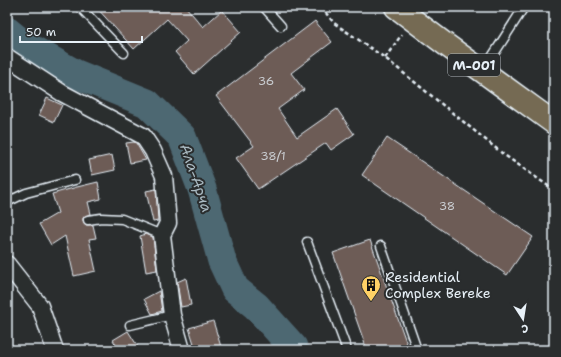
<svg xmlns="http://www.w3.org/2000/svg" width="561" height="357" font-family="'Shantell Sans',sans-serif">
	<rect width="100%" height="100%" fill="#2a2d2e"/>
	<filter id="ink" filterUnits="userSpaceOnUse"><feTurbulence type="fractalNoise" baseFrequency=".025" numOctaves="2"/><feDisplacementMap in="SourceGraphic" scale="8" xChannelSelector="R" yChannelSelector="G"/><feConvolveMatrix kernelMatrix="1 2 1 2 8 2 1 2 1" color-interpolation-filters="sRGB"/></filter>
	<g filter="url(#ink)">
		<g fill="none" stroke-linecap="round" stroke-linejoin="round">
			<path stroke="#4d6772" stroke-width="29" d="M7,31l16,13 53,30 71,29 35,34 20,52 20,72 13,28 21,17 37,41 1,3"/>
		</g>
		<path fill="#6d5b57" stroke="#e8f1f8" d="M96,7h90l17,20 19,-17 19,22 -47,42 -19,-22 12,-11 -20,-22 -33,30z
			M315,21l17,21 -41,31 13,17 -26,19 19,28 40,-28 17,25 -23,16 -5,-7 -68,46 -22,-31 18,-12 -38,-50z
			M47,98l15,7 -8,17 -15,-7z
			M387,138l146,99 -26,38 -145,-100z
			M134,142l2,1 10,17 -16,3 -4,-20z
			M112,155l3,15 -23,5 -3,-15z
			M98,182l3,17 -13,3 3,12 -6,2 -2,2v2l1,3 2,2h7l3,13 -7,1 7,32 -22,5 -9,-40 -14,9 -12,-21 19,-11 -6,-19 25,-7z
			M156,189l2,32 -5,1 -7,-31z
			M146,234l7,3 4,33 -11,2 -6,-36z
			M370,240l39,110h-42l-34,-97z
			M186,278l5,27 -10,2 -4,-25z
			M159,291l3,20 -10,3 -8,-15z
			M213,321l9,29h-26l-7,-22z
			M128,331l12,19h-21l-6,-10z"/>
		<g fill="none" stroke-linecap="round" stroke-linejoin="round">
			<defs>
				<path id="lane" d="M80,7l44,46
					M264,7l17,19
					M483,71l41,-64
					M7,202l19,-9 49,-13
					M88,220l13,-2 21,1 40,16
					M307,242l40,108
					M381,246l36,104
					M130,325l42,-10"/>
				<path id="street" d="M7,57l55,36 81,43 10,15 11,25 4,47 -6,12 10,80 10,35
					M7,264l33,42 15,44"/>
				<path id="primary" d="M396,7l49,37 109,79"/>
			</defs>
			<use href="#lane" stroke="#e8f1f8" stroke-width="11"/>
			<use href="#street" stroke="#e8f1f8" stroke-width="19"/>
			<use href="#primary" stroke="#e8f1f8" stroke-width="25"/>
			<path stroke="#e8f1f8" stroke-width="2.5" stroke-dasharray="4 3" stroke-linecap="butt" d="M321,7l13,16 51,35 118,96 51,36
				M385,58l17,-24"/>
			<use href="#lane" stroke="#2a2d2e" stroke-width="8"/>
			<use href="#street" stroke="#2a2d2e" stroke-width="16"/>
			<use href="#primary" stroke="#746b52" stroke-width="22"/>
		</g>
	</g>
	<defs>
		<symbol id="building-pin" viewBox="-11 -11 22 30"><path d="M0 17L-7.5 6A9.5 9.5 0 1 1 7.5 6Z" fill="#ffd166" stroke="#2a2d2e"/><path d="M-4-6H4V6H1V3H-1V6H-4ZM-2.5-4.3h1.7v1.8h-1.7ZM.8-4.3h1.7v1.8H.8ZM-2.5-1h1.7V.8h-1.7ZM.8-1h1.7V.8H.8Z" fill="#111"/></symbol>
	</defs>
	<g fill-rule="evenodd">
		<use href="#building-pin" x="360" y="274" width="22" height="30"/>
	</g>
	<g text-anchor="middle" stroke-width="4" stroke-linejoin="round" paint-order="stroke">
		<g font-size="12" fill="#c9ccd0">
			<text x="266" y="85">36</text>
			<text x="273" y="160">38/1</text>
			<text x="447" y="210">38</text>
		</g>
		<rect fill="#2a2d2e" stroke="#afb6bb" stroke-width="1" x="448" y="54" width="52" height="22" rx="3"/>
		<g font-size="13" font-weight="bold" fill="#e8f1f8">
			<text x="474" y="70">М-001</text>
		</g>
		<g font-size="14" fill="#e8f1f8" stroke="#2a2d2e" text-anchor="start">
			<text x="385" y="282">Residential<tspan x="385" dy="16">Complex Bereke</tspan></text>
		</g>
		<g font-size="15" font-style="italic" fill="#aabac2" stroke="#2a2d2e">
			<text transform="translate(196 178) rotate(71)" y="5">Ала-Арча</text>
		</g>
	</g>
	<rect width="561" height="357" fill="none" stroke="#2a2d2e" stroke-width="24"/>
	<rect x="12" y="12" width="537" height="333" fill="none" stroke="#e8f1f8" stroke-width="1.5" filter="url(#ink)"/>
	<g transform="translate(523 319) rotate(168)" stroke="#2a2d2e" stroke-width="3" paint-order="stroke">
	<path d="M0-3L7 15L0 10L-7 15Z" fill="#e8f1f8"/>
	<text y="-6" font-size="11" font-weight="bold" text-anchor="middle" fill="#e8f1f8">С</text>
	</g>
	<path d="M20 36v6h122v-6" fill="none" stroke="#e8f1f8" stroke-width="2"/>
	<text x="26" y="36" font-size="12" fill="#e8f1f8" stroke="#2a2d2e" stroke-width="3" paint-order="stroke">50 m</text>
</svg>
